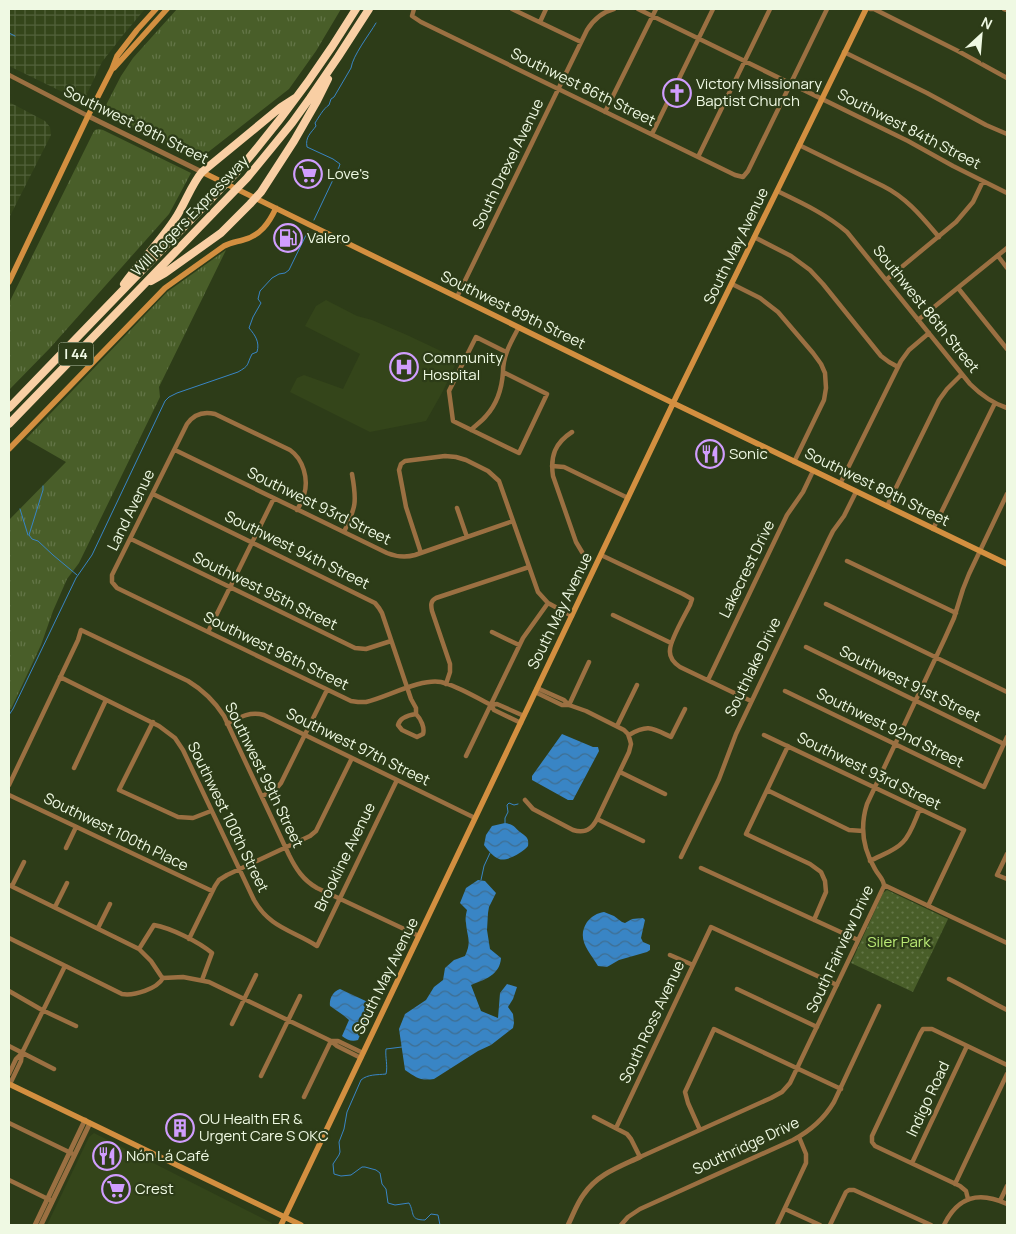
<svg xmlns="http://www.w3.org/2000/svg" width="1016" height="1234" font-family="Manrope,sans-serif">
	<defs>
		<pattern id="industrial-grid" width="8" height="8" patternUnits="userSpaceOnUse" patternTransform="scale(1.25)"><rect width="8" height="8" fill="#34451a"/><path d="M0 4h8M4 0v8" fill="none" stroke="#52613b"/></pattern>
		<pattern id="grass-tufts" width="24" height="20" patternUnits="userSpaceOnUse" patternTransform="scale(1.25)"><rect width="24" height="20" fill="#495e29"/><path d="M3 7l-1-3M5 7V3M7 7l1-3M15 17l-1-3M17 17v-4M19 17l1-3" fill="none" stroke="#647648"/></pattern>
		<pattern id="park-dots" width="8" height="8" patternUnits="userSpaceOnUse" patternTransform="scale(1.25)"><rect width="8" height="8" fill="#495e29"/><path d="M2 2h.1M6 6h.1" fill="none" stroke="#647648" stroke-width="1.8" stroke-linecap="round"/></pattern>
		<pattern id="water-waves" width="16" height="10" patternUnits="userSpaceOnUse" patternTransform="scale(1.25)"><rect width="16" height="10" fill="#3985c5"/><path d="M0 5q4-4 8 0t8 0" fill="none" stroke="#3f6e91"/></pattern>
	</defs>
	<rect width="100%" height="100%" fill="#2d3c18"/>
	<path fill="#34451a" d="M326,300l31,16 15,4 35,15 51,24 -15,32 -17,30 -56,11 -80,-40 7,-14 7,-3 39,14 17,-35 -55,-28 11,-20z
		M94,1133l178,90 -1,2h-224l42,-88z"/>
	<path fill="url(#industrial-grid)" d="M9,9h136l-22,26 -21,27 -17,36 -6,2 -70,-34z
		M9,102l36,19 5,6 1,8 -42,83z"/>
	<path fill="url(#grass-tufts)" d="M177,9h164l-25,42 -27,38 -91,71 -91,-45 -2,-8 16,-31 12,-18z
		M99,129l4,1 88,43 -22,41 -119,134 -41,42v-87l84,-170 2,-3z
		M226,250l-67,137 1,10 -81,166 -12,16 -14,32 -12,34 -30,64h-2v-189l57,-58 -40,-23 141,-147z"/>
	<path fill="url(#park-dots)" d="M887,890l61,29 -35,73 -62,-29 32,-70z"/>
	<path fill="url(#water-waves)" d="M562,734l31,13h5l1,4 -26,49h-5l-36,-20v-4z
		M505,823c10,2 8,3 15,9 7,5 9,6 8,14 -5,6 -21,16 -29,13 -7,-3 -11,-9 -15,-14l2,-10 6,-9z
		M478,880l7,1 11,12 -7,14 -1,6 -1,17 3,19 11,9c-1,17 -17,22 -30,27l10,26 17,7 2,-25 7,-9 10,3 -4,12 -5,8 5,7 1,9 -1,5 -22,17 -13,6 -44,28c-14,2 -17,-1 -29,-9l-6,-41 6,-15 21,-14 8,-13 9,-7 2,-12 9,-8 11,-4c7,-15 2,-19 1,-33 -1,-4 0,-9 1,-13l-7,-7 6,-15z
		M604,912l10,4 8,6 3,1 7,-4 11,-1 2,2 -4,18 2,4 7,3v5l-3,2 -28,8 -12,7 -9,-1c-9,-15 -22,-27 -11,-44 5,-6 10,-9 17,-10z
		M340,989l30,14 1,5 -13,32c-6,2 -11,0 -16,-4l7,-16 -6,-5 -13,-9c-1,-7 3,-15 10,-17z"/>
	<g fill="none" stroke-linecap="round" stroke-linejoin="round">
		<path stroke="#3985c5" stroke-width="1" d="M9,33l6,3
			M314,220l25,-53 1,-3 -7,-5 -26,-12c-2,-10 4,-14 9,-21l-1,-3c4,-6 8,-14 14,-18l2,-6 3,-2 17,-29c2,-13 18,-33 25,-45
			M43,486v4l-14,45 3,4 6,2 15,14 24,20
			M20,509l8,26
			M9,715l4,-6 63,-131 16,-23 73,-154 4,-4 8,-4 61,-21c12,-7 8,-6 14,-18l5,-2c3,-10 -2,-17 -8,-24l4,-11 8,-14 -3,-4 2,-8 12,-13 7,-4 6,-1 4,-3 19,-39
			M505,823v-5l3,-6 -1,-7 2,-2 5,2 4,-1
			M481,880l3,-14 6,-13
			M402,1047l-16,2c-1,8 2,17 0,25 -9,1 -18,0 -25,6l-14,32 -3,17 -5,13 1,10 -1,3 -6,9 1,10 7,2 10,-1 11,-8h3l11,3 4,3 2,11 4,5 2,14 7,2 14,-2c6,10 0,17 16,17l6,-6 7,1 2,10"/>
		<path stroke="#9b7042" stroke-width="4.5" d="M414,9l-2,7 9,6 314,153 8,2 5,-6 79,-162
			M512,9l69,33
			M638,9l270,132 45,25 54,27
			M870,9h4l84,42 49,27
			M1004,9l3,1
			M540,22l6,-13
			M844,52l83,41 59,32 21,9
			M9,75l79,41
			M605,112l51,-103
			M652,134l61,-125
			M799,145l84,41c24,12 39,31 56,51
			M698,157l72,-148
			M777,191c25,12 49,23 70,41l123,152c11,11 22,19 37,24
			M754,237l37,19 19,14 13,14 58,72 8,6 9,5
			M998,256l9,12
			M886,280l70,-58 17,-20 10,-21
			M732,284l28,14 18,14 35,41 8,11 4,9 1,15 -2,12 -30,62
			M958,288l49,61
			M457,297l130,-267c7,-11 15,-18 27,-21
			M918,320l89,-72
			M506,352l-30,-15 -27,54 4,30 66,32 28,-59 -44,-22c0,-17 8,-30 16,-45
			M471,430c5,-5 11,-9 15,-14 11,-12 16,-29 17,-44
			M572,432c-17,11 -22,24 -19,44l23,66 6,10
			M175,450l212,103c10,4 18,5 28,2l98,-34
			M552,466l12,1 64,31
			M840,484l61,-123 8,-11 20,-17
			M153,494l222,109 4,5 3,5 29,86 5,9v6c5,5 9,14 7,20l-6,3 -15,-7 -4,-5c2,-8 11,-10 18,-11
			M887,506l52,-106 8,-11 15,-15
			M457,508l10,29
			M297,510c3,-5 6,-10 7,-15 5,-16 -1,-36 -14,-45l-75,-36c-12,-3 -21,0 -28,10l-75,151v7l5,6 234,113 7,1h8c21,-5 55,-24 75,-20 17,4 34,15 50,23l3,5 27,13
			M933,529l62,-126
			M344,532c12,-25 13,-30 8,-58
			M131,539l224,109 11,1 25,-8
			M421,553l-15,-46 -7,-37 2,-6 4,-3 40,-5 11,1 10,3 22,11 11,10 39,111 10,11 24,13
			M601,555l82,39 9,5 -2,6c-5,10 -20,35 -20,45 -1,8 4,13 10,17l71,34
			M847,561l109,52
			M826,604l181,88
			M613,615l58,28
			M208,632l66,-134
			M492,632l27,13
			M806,647l198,97
			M60,677l99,49 16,12 8,12 71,150c16,28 38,30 63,46l80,-166
			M708,680l79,-165 16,-23 10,-21
			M446,684l4,-12v-8l-18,-53c-1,-5 -2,-10 4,-13l93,-31
			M537,688l27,12 5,5
			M785,691l199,96 23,-50
			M491,705l6,-1 27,12
			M569,705l20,-43
			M153,722l-34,68 59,27 15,1 18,-7
			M227,724c13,-7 23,-13 37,-9l211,103
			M617,726l20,-41
			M629,735c19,-11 23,-7 42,2l14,-28
			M764,735l200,95 -36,76
			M788,746l-42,88 64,30 11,8 4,9 1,11 -12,28
			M466,756l57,-118 25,-35
			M74,768l32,-68
			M620,772l45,22
			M9,785l69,-145 3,-10 107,51c15,9 27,21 36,35l65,139c7,14 14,25 28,33l102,48
			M767,790l82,40 14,1
			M9,795l203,96
			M262,796l13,-6 6,-7 46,-93
			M525,800l8,9 40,21c12,4 19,-1 24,-11l32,-67 2,-8 -1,-4 -2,-6 -4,-4 -38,-19 -17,-6h-7l-27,-13
			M597,819l46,22
			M66,848l10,-21
			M1007,854l-10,21 10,4
			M681,857l38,-78 17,-45 93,-195 4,-8 11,-15 12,-24
			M870,861c11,-6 25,-10 33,-19 8,-8 12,-22 17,-33
			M701,868l157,72
			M9,885l130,64 12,12 10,15 2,2 20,-1 26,5 122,59 6,5 24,12
			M884,885l123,58
			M12,886l12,-24
			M55,907l12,-24
			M98,928l12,-24
			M9,938l113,56c12,2 35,-5 41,-16
			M189,939l26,-53 4,-6 8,-5 83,-39 6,-5 36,-73
			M139,949l15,-24c17,3 45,17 58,28l-10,27
			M670,955l23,10
			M949,979c20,10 38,21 58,31
			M737,989l80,38
			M9,991l33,19 34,16
			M232,1024l24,-49
			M331,1041h7l25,12
			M9,1046l45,23
			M9,1074l7,-15 6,-6 43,-87
			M261,1076l39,-80
			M10,1084l11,-23 1,-8
			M304,1097l27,-56
			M594,1117l33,17 4,5 9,18 131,-59 11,-6 8,-9 94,-197c0,-7 -6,-11 -9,-17 -12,-20 -15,-43 -8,-65l78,-166 9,-20 9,-29 6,-15 38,-80
			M9,1123l64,31
			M616,1128l95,-201 126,58
			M700,1130l-12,-27 -3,-11 29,-63 127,60
			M912,1163l55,-117
			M9,1180l41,20
			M955,1184l52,-110
			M968,1199l-2,-8 -6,-5 -85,-40 -3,-4v-6l48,-102 3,-5h9l75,36
			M1000,1201l7,-15
			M785,1209l35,16
			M621,1225l7,-8 12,-8 153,-69c17,-9 31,-21 41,-38l45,-96
			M777,1225l29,-62v-9l-7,-17
			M830,1225l16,-33 3,-2h5l77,35
			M944,1225c14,-29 35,-34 63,-21"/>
		<path stroke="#9b7042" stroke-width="5" d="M88,116l114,56
			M35,1225l50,-105
			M41,1225l49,-102
			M568,1225c5,-10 9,-22 16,-31 14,-20 35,-27 56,-37"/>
		<path stroke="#d38f40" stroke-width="5.5" d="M114,68l53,-59
			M202,172l471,231 334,161
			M9,282l79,-166 24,-47 5,-13 20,-26 19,-21
			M9,449l156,-161 59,-42c7,-4 12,-4 19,-6 17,-4 26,-17 33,-32
			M9,1084l292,141
			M281,1225l396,-830 189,-386"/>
		<path stroke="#f9cfa4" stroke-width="8" d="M151,281l14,-8 56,-40 29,-29 11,-12 33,-51 23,-40 11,-22
			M124,284c16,-22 36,-42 51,-65 10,-15 16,-34 27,-47l79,-65 14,-9
			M9,408l227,-235c45,-52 84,-105 120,-164
			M9,424l238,-246 45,-55 18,-25 28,-41 31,-48"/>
	</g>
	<defs>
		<symbol id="church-ring" viewBox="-11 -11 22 22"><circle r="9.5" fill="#2d3c18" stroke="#d09dfe" stroke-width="1.5"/><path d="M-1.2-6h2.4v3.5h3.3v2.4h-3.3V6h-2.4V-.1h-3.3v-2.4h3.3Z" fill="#d09dfe"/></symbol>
		<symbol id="supermarket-ring" viewBox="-11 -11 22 22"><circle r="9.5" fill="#2d3c18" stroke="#d09dfe" stroke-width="1.5"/><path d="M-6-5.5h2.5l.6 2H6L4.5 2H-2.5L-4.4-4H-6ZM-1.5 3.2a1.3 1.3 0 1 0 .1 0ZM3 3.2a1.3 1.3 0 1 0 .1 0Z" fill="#d09dfe"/></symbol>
		<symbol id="fuel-ring" viewBox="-11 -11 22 22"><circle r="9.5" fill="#2d3c18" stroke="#d09dfe" stroke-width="1.5"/><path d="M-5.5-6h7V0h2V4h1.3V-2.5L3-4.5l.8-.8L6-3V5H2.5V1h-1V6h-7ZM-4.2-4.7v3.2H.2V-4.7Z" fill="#d09dfe"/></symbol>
		<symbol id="hospital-ring" viewBox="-11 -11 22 22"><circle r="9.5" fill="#2d3c18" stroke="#d09dfe" stroke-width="1.5"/><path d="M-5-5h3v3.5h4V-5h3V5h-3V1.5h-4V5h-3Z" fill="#d09dfe"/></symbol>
		<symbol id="restaurant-ring" viewBox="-11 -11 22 22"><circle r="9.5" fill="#2d3c18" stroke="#d09dfe" stroke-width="1.5"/><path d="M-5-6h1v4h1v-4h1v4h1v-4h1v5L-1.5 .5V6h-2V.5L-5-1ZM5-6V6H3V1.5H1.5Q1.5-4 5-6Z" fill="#d09dfe"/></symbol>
		<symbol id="building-ring" viewBox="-11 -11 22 22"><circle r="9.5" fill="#2d3c18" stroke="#d09dfe" stroke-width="1.5"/><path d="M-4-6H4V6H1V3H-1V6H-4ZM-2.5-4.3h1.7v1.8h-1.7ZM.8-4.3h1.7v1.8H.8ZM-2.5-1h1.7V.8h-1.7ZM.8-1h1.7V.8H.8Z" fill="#d09dfe"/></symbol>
	</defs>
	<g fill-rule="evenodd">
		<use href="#church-ring" x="661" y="77" width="32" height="32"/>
		<use href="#supermarket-ring" x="292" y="158" width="32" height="32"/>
		<use href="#fuel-ring" x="272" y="222" width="32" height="32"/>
		<use href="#hospital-ring" x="388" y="351" width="32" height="32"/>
		<use href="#restaurant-ring" x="694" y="438" width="32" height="32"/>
		<use href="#building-ring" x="164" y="1112" width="32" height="32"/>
		<use href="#restaurant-ring" x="91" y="1140" width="32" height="32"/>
		<use href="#supermarket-ring" x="100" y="1173" width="32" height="32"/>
	</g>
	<g text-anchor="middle" stroke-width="4.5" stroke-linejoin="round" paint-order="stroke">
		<rect fill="#2d3c18" stroke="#b5c0a6" stroke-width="1" x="58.5" y="342.5" width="35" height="23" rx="4"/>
		<g font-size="14" font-weight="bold" fill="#eff9e3">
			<text x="76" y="359">I 44</text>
		</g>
		<g font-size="15" fill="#eff9e3" stroke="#2d3c18" text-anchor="start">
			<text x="696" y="89">Victory Missionary<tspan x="696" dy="17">Baptist Church</tspan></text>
			<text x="327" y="179">Love's</text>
			<text x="307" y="243">Valero</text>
			<text x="423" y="363">Community<tspan x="423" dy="17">Hospital</tspan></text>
			<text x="729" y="459">Sonic</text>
			<text x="199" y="1124">OU Health ER &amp;<tspan x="199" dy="17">Urgent Care S OKC</tspan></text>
			<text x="126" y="1161">Nón Lá Café</text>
			<text x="135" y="1194">Crest</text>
		</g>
		<g font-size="15" fill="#eff9e3" stroke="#2d3c18">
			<text transform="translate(583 87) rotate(26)" y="5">Southwest 86th Street</text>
			<text transform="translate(136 125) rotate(26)" y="5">Southwest 89th Street</text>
			<text transform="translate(909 129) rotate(27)" y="5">Southwest 84th Street</text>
			<text transform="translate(508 164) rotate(-64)" y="5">South Drexel Avenue</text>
			<text transform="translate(190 216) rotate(-46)" y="5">Will Rogers Expressway</text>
			<text transform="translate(736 246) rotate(-64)" y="5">South May Avenue</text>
			<text transform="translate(926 309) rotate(51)" y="5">Southwest 86th Street</text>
			<text transform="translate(513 310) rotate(26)" y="5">Southwest 89th Street</text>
			<text transform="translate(877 487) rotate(26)" y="5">Southwest 89th Street</text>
			<text transform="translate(319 506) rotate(26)" y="5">Southwest 93rd Street</text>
			<text transform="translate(131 510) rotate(-64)" y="5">Land Avenue</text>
			<text transform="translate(297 550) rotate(26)" y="5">Southwest 94th Street</text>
			<text transform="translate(747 569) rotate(-64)" y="5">Lakecrest Drive</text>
			<text transform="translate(265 591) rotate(26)" y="5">Southwest 95th Street</text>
			<text transform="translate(560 611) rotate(-64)" y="5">South May Avenue</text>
			<text transform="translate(276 651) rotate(26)" y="5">Southwest 96th Street</text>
			<text transform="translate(753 667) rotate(-64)" y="5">Southlake Drive</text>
			<text transform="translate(910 684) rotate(26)" y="5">Southwest 91st Street</text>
			<text transform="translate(890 728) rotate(26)" y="5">Southwest 92nd Street</text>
			<text transform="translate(358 747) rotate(26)" y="5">Southwest 97th Street</text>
			<text transform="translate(869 771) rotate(26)" y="5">Southwest 93rd Street</text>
			<text transform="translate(264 775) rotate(64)" y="5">Southwest 99th Street</text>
			<text transform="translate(228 817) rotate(64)" y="5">Southwest 100th Street</text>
			<text transform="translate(116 832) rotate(26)" y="5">Southwest 100th Place</text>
			<text transform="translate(345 857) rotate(-64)" y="5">Brookline Avenue</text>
			<text transform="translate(840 949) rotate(-65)" y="5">South Fairview Drive</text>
			<text transform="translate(386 976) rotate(-64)" y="5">South May Avenue</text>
			<text transform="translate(652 1022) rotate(-65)" y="5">South Ross Avenue</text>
			<text transform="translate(928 1099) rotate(-65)" y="5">Indigo Road</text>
			<text transform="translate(746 1146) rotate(-25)" y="5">Southridge Drive</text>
		</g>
		<g font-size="15" fill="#bbea76" stroke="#2d3c18">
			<text x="899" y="947">Siler Park</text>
		</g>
	</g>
	<rect width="1016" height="1234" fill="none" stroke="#eff9e3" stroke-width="20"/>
	<g transform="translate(981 35) rotate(26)" stroke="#2d3c18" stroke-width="4" paint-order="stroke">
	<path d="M0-4L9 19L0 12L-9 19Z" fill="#eff9e3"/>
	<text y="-8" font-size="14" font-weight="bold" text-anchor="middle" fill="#eff9e3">N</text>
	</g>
</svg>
